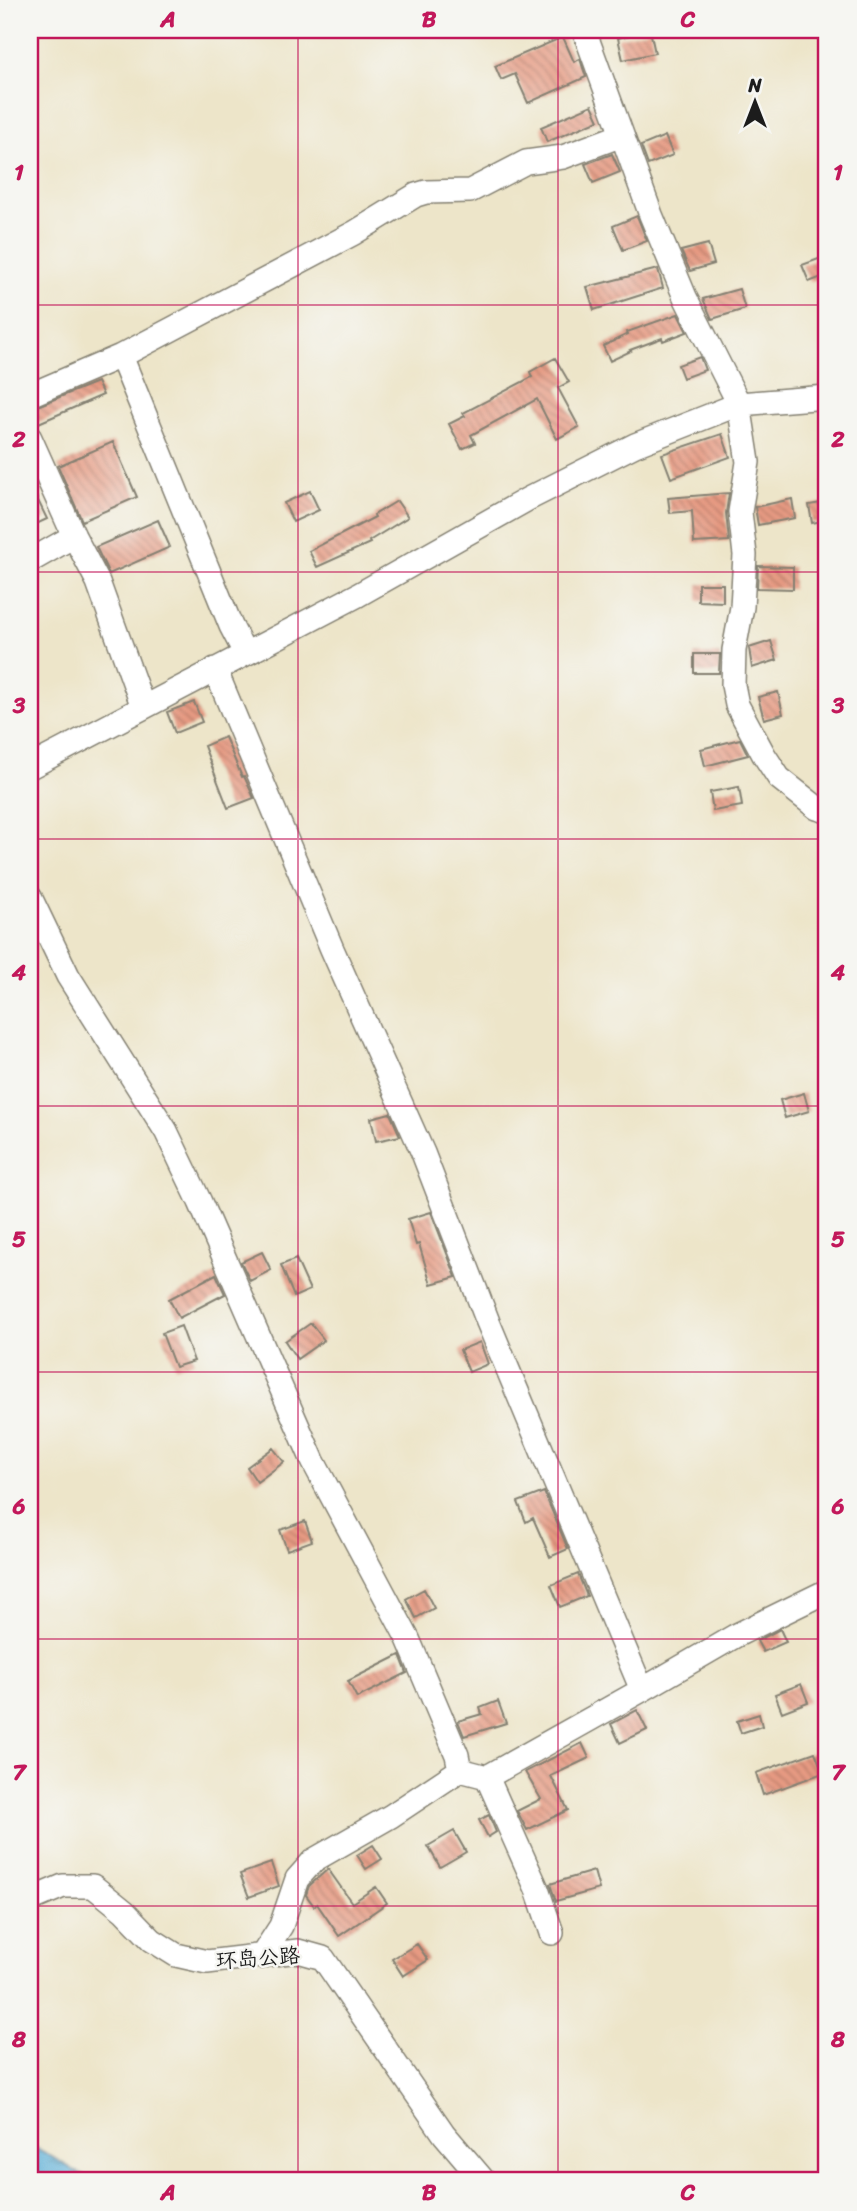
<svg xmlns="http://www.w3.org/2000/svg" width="857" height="2211" font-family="Sriracha,'LXGW WenKai TC',sans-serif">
	<defs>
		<pattern id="water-ripples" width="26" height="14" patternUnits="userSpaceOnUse" patternTransform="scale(1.75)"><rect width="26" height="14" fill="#5bafd7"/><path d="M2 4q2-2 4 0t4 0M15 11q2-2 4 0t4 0" fill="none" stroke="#4a8eae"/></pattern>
		<pattern id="building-back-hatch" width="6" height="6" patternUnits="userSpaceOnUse" patternTransform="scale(1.75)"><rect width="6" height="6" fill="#e69a82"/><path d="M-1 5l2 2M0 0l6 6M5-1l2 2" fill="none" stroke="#ba7d6a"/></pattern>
	</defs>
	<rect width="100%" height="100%" fill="#f6f6f2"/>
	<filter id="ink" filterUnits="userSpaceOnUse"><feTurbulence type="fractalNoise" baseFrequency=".0143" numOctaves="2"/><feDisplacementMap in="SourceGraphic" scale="14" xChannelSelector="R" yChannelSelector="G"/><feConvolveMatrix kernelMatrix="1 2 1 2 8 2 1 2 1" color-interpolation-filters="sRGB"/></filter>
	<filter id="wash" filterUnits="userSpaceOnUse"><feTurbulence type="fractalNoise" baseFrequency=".00686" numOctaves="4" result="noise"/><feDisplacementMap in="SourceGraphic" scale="28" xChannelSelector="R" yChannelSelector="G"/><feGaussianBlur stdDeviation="1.57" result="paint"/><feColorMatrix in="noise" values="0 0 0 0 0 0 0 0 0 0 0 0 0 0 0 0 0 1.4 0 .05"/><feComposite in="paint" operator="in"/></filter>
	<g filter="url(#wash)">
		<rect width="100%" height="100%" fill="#ede5c9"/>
		<path fill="url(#water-ripples)" stroke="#3c667a" stroke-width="2" d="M30,2144l62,37h-62z"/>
		<g id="blocks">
			<path fill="url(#building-back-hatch)" d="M650,30l5,23 -32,7 -5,-22z
				M563,37l11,25 6,-3 6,18 -58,26 -13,-29 -14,6 -6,-14z
				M592,105l7,15 -52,22 -6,-15z
				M665,136l8,19 -25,10 -7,-19z
				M612,154l8,18 -27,11 -8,-19z
				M637,216l10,25 -24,9 -10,-24z
				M708,244l6,20 -24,7 -9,-20z
				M827,256v19l-18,7 -7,-17z
				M658,269l5,19 -69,22 -7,-23z
				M739,289l6,20 -33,10 -9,-20z
				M678,314l9,18 -24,9 -1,-3 -32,12 1,1 -21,10 -7,-15 25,-12 -1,-2z
				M700,357l5,13 -22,8 -5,-13z
				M555,358l14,24 -11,6 21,39 -22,12 -20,-40 -66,36 4,8 -13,6 -13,-25 16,-8 -2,-3 69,-36 -2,-5z
				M97,382l6,13 -69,30 -4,-16z
				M722,434l8,23 -59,21 -9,-24z
				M113,442l24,55 -55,24 -24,-55z
				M30,484l17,35 -17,8z
				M310,491l9,19 -26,12 -9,-19z
				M729,493l-3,20 3,28 -35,2 -2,-32 -22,2 -2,-15z
				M792,499l3,19 -37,7 -3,-18z
				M397,501l11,16 -39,24 1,2 -53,24 -8,-16 66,-34 -1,-2z
				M827,502v18l-15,3 -3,-18z
				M158,520l12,27 -61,27 -13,-27z
				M758,566l35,1v22l-36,-1z
				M698,584h25v18l-25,-1z
				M771,641l6,19 -25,8 -3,-20z
				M694,654h26l-1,19h-25z
				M778,692l5,22 -19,5 -6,-22z
				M194,702l8,20 -27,11 -8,-21z
				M225,737l17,40 2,-1 10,22 -26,10 -24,-62z
				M740,739l8,16 -43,11 -4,-17z
				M739,787l3,19 -29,5 -3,-19z
				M804,1093l5,18 -24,7 -5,-18z
				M390,1113l10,23 -24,5 -5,-23z
				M431,1212l25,65 -25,7 -12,-40 -3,1 -8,-26z
				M262,1252l9,18 -21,11 -9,-19z
				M296,1259l14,31 -16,7 -13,-32z
				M216,1274l9,20 -46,24 -10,-19z
				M311,1323l13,17 -27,19 -12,-18z
				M181,1326l13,35 -19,6 -13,-34z
				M480,1342l8,22 -19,8 -9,-22z
				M273,1448l11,14 -27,20 -10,-15z
				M544,1492l24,57 -18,8 -17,-39 -7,4 -8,-20z
				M305,1521l7,20 -25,9 -7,-20z
				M578,1574l9,22 -27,11 -9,-22z
				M424,1589l10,19 -18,10 -10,-19z
				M780,1629l6,13 -23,10 -6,-11z
				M400,1655l7,18 -50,25 -9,-17z
				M801,1684l7,18 -26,10 -7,-18z
				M498,1701l8,22 -42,13 -6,-15 24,-7 -2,-6z
				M637,1710l10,20 -27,13 -9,-19z
				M759,1714l3,12 -21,7 -4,-12z
				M582,1743l7,15 -38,18 17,34 -41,20 -10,-19 24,-12 -16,-27z
				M815,1752l8,21 -60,22 -7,-22z
				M489,1815l7,17 -8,5 -9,-17z
				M454,1831l12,21 -26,15 -12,-21z
				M373,1845l9,14 -16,10 -9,-14z
				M271,1863l8,23 -30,11 -9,-23z
				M328,1869l24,34 24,-16 11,16 -48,33 -22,-32 -3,2 -8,-11 3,-9z
				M594,1871l5,18 -43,12 -6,-17z
				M417,1944l11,16 -25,16 -11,-17z"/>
		</g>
	</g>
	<g filter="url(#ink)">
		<use href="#blocks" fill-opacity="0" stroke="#848072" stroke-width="2"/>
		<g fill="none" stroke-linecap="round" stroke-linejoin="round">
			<defs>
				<path id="minor" d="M584,30l67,185 34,82 54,107 9,58 -8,50 5,43 -3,52 -8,43 -1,35 4,20 27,50 15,23 38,30 10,3
					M121,356l233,-123 62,-38 10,-3 44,-1 56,-29 37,-5 59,-22
					M30,395l91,-39 110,270 14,27
					M30,438l44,98 24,46 45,125
					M30,561l44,-25
					M215,669l117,280 91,204 65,169 154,368 93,-54 92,-45
					M30,767l328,-172 170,-96 107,-54 104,-41 88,-7
					M30,897l38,79 98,155 34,71 113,259 95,178 49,116 3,15
					M487,1777l50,112 15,44
					M30,1900l33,-14h30l31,25 28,29 24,15 31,7 91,-11 25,7 121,176 40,47
					M261,1957l20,-31 16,-47 17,-19 77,-44 69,-46 27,7 155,-87"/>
			</defs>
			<use href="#minor" stroke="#848072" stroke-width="26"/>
			<use href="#minor" stroke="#fff" stroke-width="23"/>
		</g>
	</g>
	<path fill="none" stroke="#c2185b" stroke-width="2" stroke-opacity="0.55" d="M298,30v2151M558,30v2151M30,305h797M30,572h797M30,839h797M30,1106h797M30,1372h797M30,1639h797M30,1906h797"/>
	<g text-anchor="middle" stroke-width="5" stroke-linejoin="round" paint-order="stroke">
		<g font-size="21" fill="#1c1c1c" stroke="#f6f6f2">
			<text transform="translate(258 1958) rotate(-4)" y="7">环岛公路</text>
		</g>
	</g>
	<rect width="857" height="2211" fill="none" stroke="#f6f6f2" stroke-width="77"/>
	<g transform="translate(755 102)" stroke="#f6f6f2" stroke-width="5" paint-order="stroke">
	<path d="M0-5L12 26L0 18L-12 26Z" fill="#1c1c1c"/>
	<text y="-10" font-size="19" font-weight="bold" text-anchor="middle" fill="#1c1c1c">N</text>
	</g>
	<rect x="38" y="38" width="780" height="2134" fill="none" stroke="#c2185b" stroke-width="2.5"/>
	<g font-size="23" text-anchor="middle" font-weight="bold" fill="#c2185b">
		<text x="168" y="27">A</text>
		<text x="429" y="27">B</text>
		<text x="688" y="27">C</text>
		<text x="19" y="180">1</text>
		<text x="838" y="180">1</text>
		<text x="19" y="447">2</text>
		<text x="838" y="447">2</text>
		<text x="19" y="713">3</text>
		<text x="838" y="713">3</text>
		<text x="19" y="980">4</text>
		<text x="838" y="980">4</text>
		<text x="19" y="1247">5</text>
		<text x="838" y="1247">5</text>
		<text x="19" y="1514">6</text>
		<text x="838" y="1514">6</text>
		<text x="19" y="1780">7</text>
		<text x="838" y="1780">7</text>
		<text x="19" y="2047">8</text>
		<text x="838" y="2047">8</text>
		<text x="168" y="2200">A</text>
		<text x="429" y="2200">B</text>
		<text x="688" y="2200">C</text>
	</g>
</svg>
